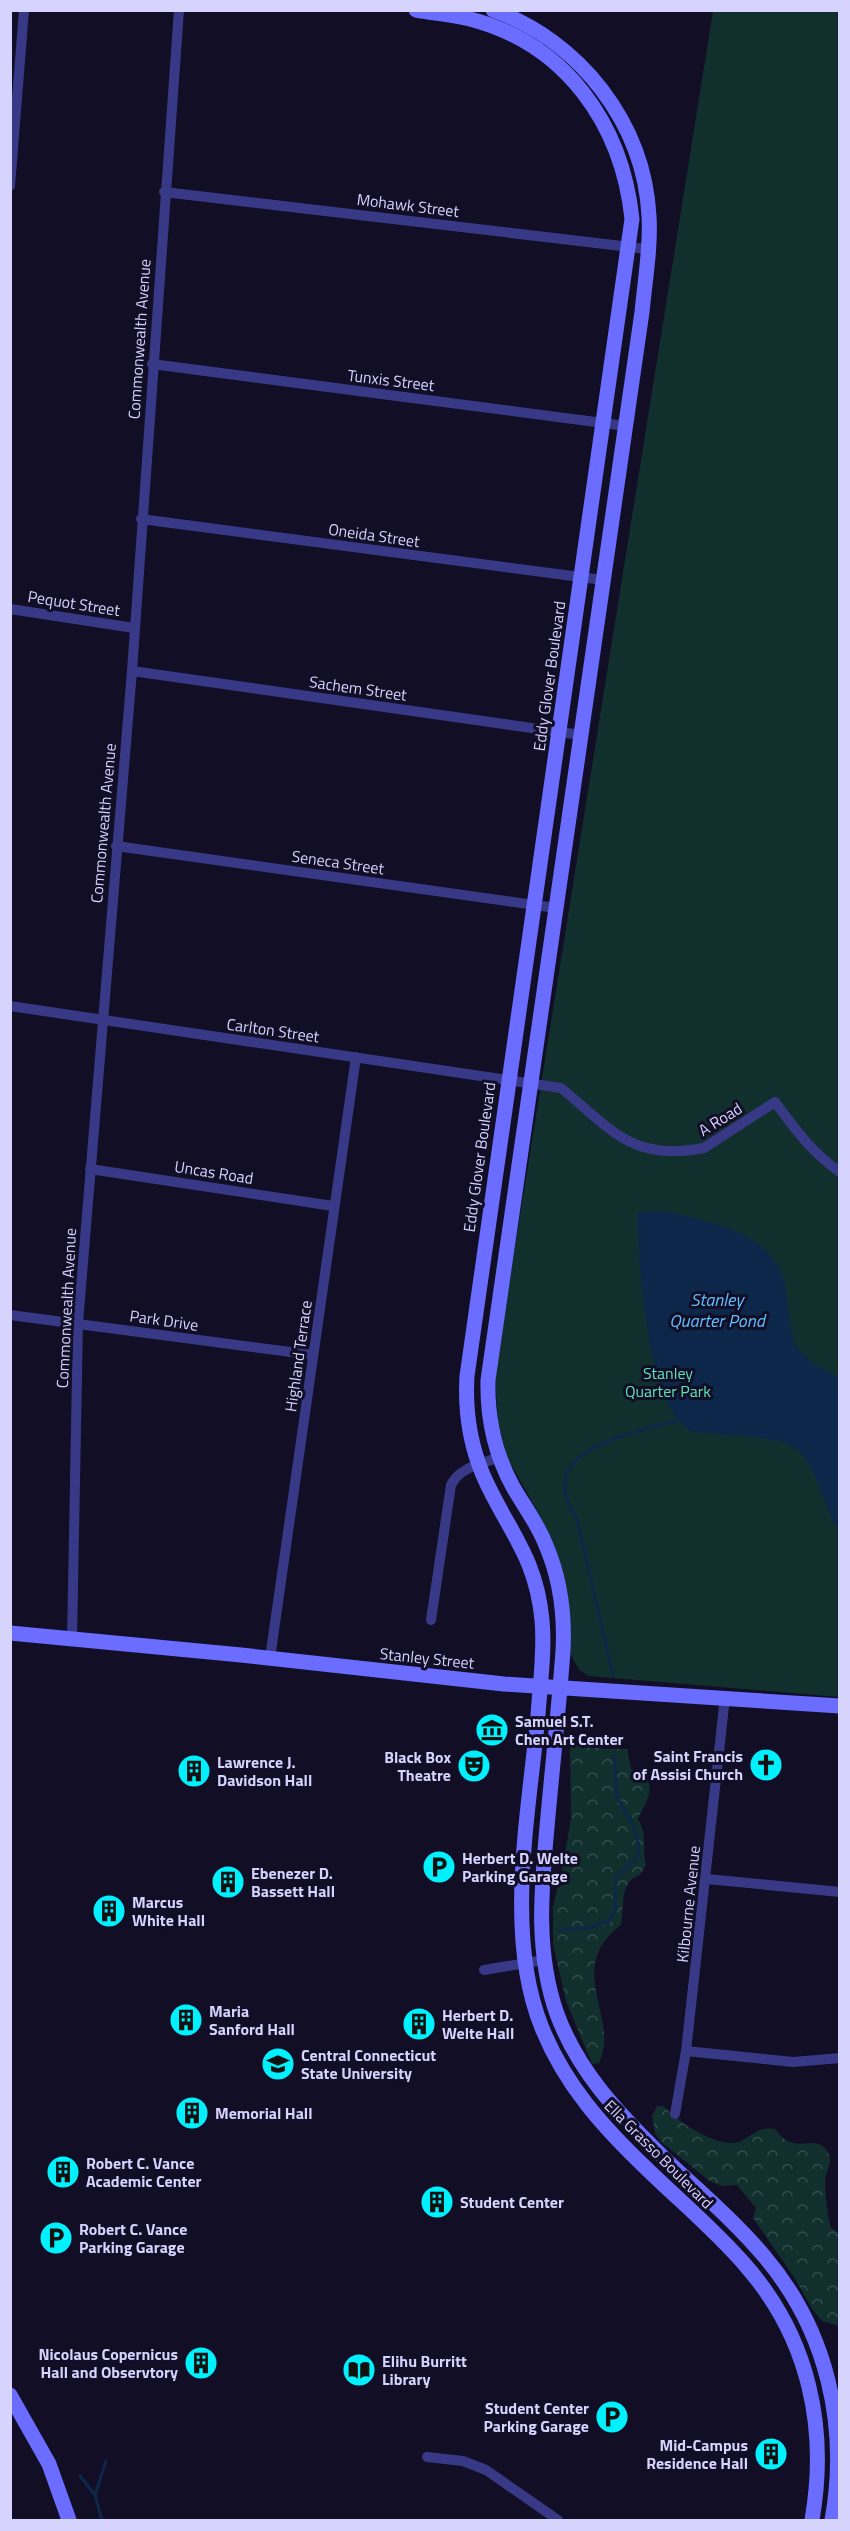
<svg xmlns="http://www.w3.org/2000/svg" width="850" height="2531" font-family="'Titillium Web',sans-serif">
	<defs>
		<pattern id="forest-crowns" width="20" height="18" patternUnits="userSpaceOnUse" patternTransform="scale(1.5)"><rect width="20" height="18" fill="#11302d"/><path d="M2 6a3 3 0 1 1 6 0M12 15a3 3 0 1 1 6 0" fill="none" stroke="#334d4c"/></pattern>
	</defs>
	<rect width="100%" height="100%" fill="#110e26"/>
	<path fill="url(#forest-crowns)" d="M573,1742l30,7h24l4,20 13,5c13,17 0,30 -6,45 10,17 4,28 8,46l-6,10c-22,6 -15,34 -19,50 -58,43 0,94 -22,138l-7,1 -26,-63 -13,-57v-38l9,-35 9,-53 -1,-72z
		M657,2106h7c12,15 57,45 77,35 12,-6 19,-15 34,-12 20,27 33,6 49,18 3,3 6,8 6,12 0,8 -5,15 -5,23 0,9 3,38 6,46l8,5v93l-17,-5 -10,-12 -18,-32 -41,-59 3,-10 -19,-23 -15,1 -11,-4 -50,-40 -6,-9 -3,-17z"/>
	<path fill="#11302d" d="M713,11h126v1686l-250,-21 -10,-6 -8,-15 -4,-63 -9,-36 -19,-42 -31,-55 -10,-35 -3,-48 5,-36z"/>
	<path fill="#0d274b" d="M663,1211c45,10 112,21 122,75 2,11 6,51 11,59 9,15 28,24 43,33v153c-16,-23 -22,-67 -44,-83 -17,-12 -60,-12 -80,-14 -7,-1 -17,0 -23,-3 -47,-23 -53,-171 -55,-219z"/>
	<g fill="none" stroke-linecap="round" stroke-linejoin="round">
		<path stroke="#0d274b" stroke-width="3" d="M613,1675l-36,-156c-48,-69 54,-85 101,-99
			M560,1930l27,-2 21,-6 7,-12 1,-33 21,-19 2,-11 -5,-20 -17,-30 -3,-41
			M80,2476l15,19
			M102,2520l-7,-25 11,-34"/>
		<path stroke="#383986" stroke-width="10" d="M10,186l14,-176
			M164,192l483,57
			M152,364l474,62
			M141,519l462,61
			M10,609l124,19
			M132,671l449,64
			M116,846l440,62
			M10,1006l551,82c51,42 71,74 143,60l71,-46c20,27 37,51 65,70
			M90,1169l243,37
			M10,1315l303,40
			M431,1620l20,-135c9,-18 30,-21 49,-28
			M72,1639l6,-316 54,-652 47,-661
			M270,1658l86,-601
			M707,1879l133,13
			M484,1970l60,-10
			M686,2051l107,11 47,-4
			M675,2114l11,-63 39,-354
			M427,2457l36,4 23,9 72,50"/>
		<path stroke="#6a6dff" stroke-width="15" d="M416,10c17,3 36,5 54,9 96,25 152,105 162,200l-165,1157c-2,33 3,68 16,99 24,55 53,80 59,145 3,31 -2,64 -4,95 -9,98 -34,220 4,313 23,57 61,99 105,141 33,32 69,62 99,97 63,72 82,162 66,254
			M493,10c87,31 151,113 156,206 2,31 -4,64 -7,96l-154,1068c-1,37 7,74 25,107 11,19 24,36 32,56 15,34 20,71 18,108 -4,55 -10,110 -15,165 -6,67 -14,133 9,198 21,57 60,98 103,140 34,33 73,65 104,102 63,74 85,170 68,264
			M10,1633l231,22 263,29 336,22
			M10,2395l39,69 20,56"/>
	</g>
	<defs>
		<symbol id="museum-disc" viewBox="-11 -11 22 22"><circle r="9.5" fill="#00f1fe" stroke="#110e26"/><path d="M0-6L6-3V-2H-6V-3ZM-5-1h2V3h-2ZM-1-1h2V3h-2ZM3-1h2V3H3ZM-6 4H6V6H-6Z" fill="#111"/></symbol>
		<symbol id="church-disc" viewBox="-11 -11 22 22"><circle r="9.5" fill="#00f1fe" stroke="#110e26"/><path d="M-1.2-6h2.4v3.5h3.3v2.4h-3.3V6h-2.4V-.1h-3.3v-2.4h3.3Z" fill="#111"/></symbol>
		<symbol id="theatre-disc" viewBox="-11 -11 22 22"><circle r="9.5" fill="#00f1fe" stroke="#110e26"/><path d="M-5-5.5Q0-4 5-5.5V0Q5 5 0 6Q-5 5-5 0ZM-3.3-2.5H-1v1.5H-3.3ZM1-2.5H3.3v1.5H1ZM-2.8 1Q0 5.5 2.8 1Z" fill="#111"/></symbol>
		<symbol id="building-disc" viewBox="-11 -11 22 22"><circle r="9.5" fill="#00f1fe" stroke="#110e26"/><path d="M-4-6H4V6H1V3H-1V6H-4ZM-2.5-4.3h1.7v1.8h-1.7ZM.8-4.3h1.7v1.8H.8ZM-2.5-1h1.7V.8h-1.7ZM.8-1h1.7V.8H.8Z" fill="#111"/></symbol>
		<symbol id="parking-disc" viewBox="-11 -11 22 22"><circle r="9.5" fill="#00f1fe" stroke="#110e26"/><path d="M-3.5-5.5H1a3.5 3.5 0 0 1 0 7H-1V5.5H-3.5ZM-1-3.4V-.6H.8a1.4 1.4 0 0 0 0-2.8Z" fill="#111"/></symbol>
		<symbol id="university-disc" viewBox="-11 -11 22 22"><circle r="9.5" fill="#00f1fe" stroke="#110e26"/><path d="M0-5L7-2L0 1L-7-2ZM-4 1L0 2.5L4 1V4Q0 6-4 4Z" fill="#111"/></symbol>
		<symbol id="library-disc" viewBox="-11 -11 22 22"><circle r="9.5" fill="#00f1fe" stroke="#110e26"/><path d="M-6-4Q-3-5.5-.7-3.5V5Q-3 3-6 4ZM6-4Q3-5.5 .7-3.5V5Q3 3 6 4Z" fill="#111"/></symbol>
	</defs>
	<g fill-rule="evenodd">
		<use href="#museum-disc" x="473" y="1711" width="38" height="38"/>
		<use href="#church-disc" x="747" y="1746" width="38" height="38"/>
		<use href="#theatre-disc" x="455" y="1747" width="38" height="38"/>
		<use href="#building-disc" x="175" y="1752" width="38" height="38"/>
		<use href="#parking-disc" x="420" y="1848" width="38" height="38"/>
		<use href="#building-disc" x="209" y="1863" width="38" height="38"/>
		<use href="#building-disc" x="90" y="1892" width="38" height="38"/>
		<use href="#building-disc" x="167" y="2001" width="38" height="38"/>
		<use href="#building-disc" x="400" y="2005" width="38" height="38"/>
		<use href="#university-disc" x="259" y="2045" width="38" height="38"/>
		<use href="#building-disc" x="173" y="2094" width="38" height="38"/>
		<use href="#building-disc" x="44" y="2153" width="38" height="38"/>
		<use href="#building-disc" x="418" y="2183" width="38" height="38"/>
		<use href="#parking-disc" x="37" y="2219" width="38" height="38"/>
		<use href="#building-disc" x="182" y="2344" width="38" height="38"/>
		<use href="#library-disc" x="340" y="2351" width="38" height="38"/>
		<use href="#parking-disc" x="593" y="2398" width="38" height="38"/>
		<use href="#building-disc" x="752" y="2435" width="38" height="38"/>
	</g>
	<g text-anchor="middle" stroke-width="6" stroke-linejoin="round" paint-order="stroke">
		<g font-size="16" fill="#d6d3ff" stroke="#110e26">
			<text transform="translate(408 205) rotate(7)" y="6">Mohawk Street</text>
			<text transform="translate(139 339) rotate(-86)" y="6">Commonwealth Avenue</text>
			<text transform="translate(391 380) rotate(7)" y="6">Tunxis Street</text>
			<text transform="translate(374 535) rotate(8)" y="6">Oneida Street</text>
			<text transform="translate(74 603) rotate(9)" y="6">Pequot Street</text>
			<text transform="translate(549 676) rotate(-82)" y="6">Eddy Glover Boulevard</text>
			<text transform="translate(358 688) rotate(8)" y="6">Sachem Street</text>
			<text transform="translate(103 823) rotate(-85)" y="6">Commonwealth Avenue</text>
			<text transform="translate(338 862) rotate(8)" y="6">Seneca Street</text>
			<text transform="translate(273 1030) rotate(8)" y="6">Carlton Street</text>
			<text transform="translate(720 1119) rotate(-32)" y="6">A Road</text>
			<text transform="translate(479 1157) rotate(-82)" y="6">Eddy Glover Boulevard</text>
			<text transform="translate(214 1172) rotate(9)" y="6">Uncas Road</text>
			<text transform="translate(66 1308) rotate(-87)" y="6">Commonwealth Avenue</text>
			<text transform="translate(164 1320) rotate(8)" y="6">Park Drive</text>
			<text transform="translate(298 1356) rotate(-82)" y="6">Highland Terrace</text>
			<text transform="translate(427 1658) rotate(6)" y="6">Stanley Street</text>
			<text transform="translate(688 1904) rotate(-84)" y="6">Kilbourne Avenue</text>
			<text transform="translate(659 2154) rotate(45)" y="6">Ella Grasso Boulevard</text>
		</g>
		<g font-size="16" fill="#5be3ba" stroke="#110e26">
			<text x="668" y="1379">Stanley<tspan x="668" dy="18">Quarter Park</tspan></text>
		</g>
		<g font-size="16" font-weight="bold" fill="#d6d3ff" stroke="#110e26" text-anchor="start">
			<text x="515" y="1727">Samuel S.T.<tspan x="515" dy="18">Chen Art Center</tspan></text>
			<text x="743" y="1762" text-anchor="end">Saint Francis<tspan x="743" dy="18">of Assisi Church</tspan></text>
			<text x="451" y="1763" text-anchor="end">Black Box<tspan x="451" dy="18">Theatre</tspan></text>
			<text x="217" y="1768">Lawrence J.<tspan x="217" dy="18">Davidson Hall</tspan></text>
			<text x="462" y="1864">Herbert D. Welte<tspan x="462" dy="18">Parking Garage</tspan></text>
			<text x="251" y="1879">Ebenezer D.<tspan x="251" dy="18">Bassett Hall</tspan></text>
			<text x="132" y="1908">Marcus<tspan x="132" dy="18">White Hall</tspan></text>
			<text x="209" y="2017">Maria<tspan x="209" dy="18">Sanford Hall</tspan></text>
			<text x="442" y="2021">Herbert D.<tspan x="442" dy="18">Welte Hall</tspan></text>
			<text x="301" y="2061">Central Connecticut<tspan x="301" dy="18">State University</tspan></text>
			<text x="215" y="2119">Memorial Hall</text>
			<text x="86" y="2169">Robert C. Vance<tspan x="86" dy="18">Academic Center</tspan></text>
			<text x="460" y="2208">Student Center</text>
			<text x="79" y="2235">Robert C. Vance<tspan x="79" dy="18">Parking Garage</tspan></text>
			<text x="178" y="2360" text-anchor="end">Nicolaus Copernicus<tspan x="178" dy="18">Hall and Observtory</tspan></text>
			<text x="382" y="2367">Elihu Burritt<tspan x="382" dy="18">Library</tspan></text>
			<text x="589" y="2414" text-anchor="end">Student Center<tspan x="589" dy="18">Parking Garage</tspan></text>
			<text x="748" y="2451" text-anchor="end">Mid-Campus<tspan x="748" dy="18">Residence Hall</tspan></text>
		</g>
		<g font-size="18" font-style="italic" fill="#61bdff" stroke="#110e26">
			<text x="717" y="1306">Stanley<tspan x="717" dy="21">Quarter Pond</tspan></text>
		</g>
	</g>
	<rect width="850" height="2531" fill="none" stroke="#d6d3ff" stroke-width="24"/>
</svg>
